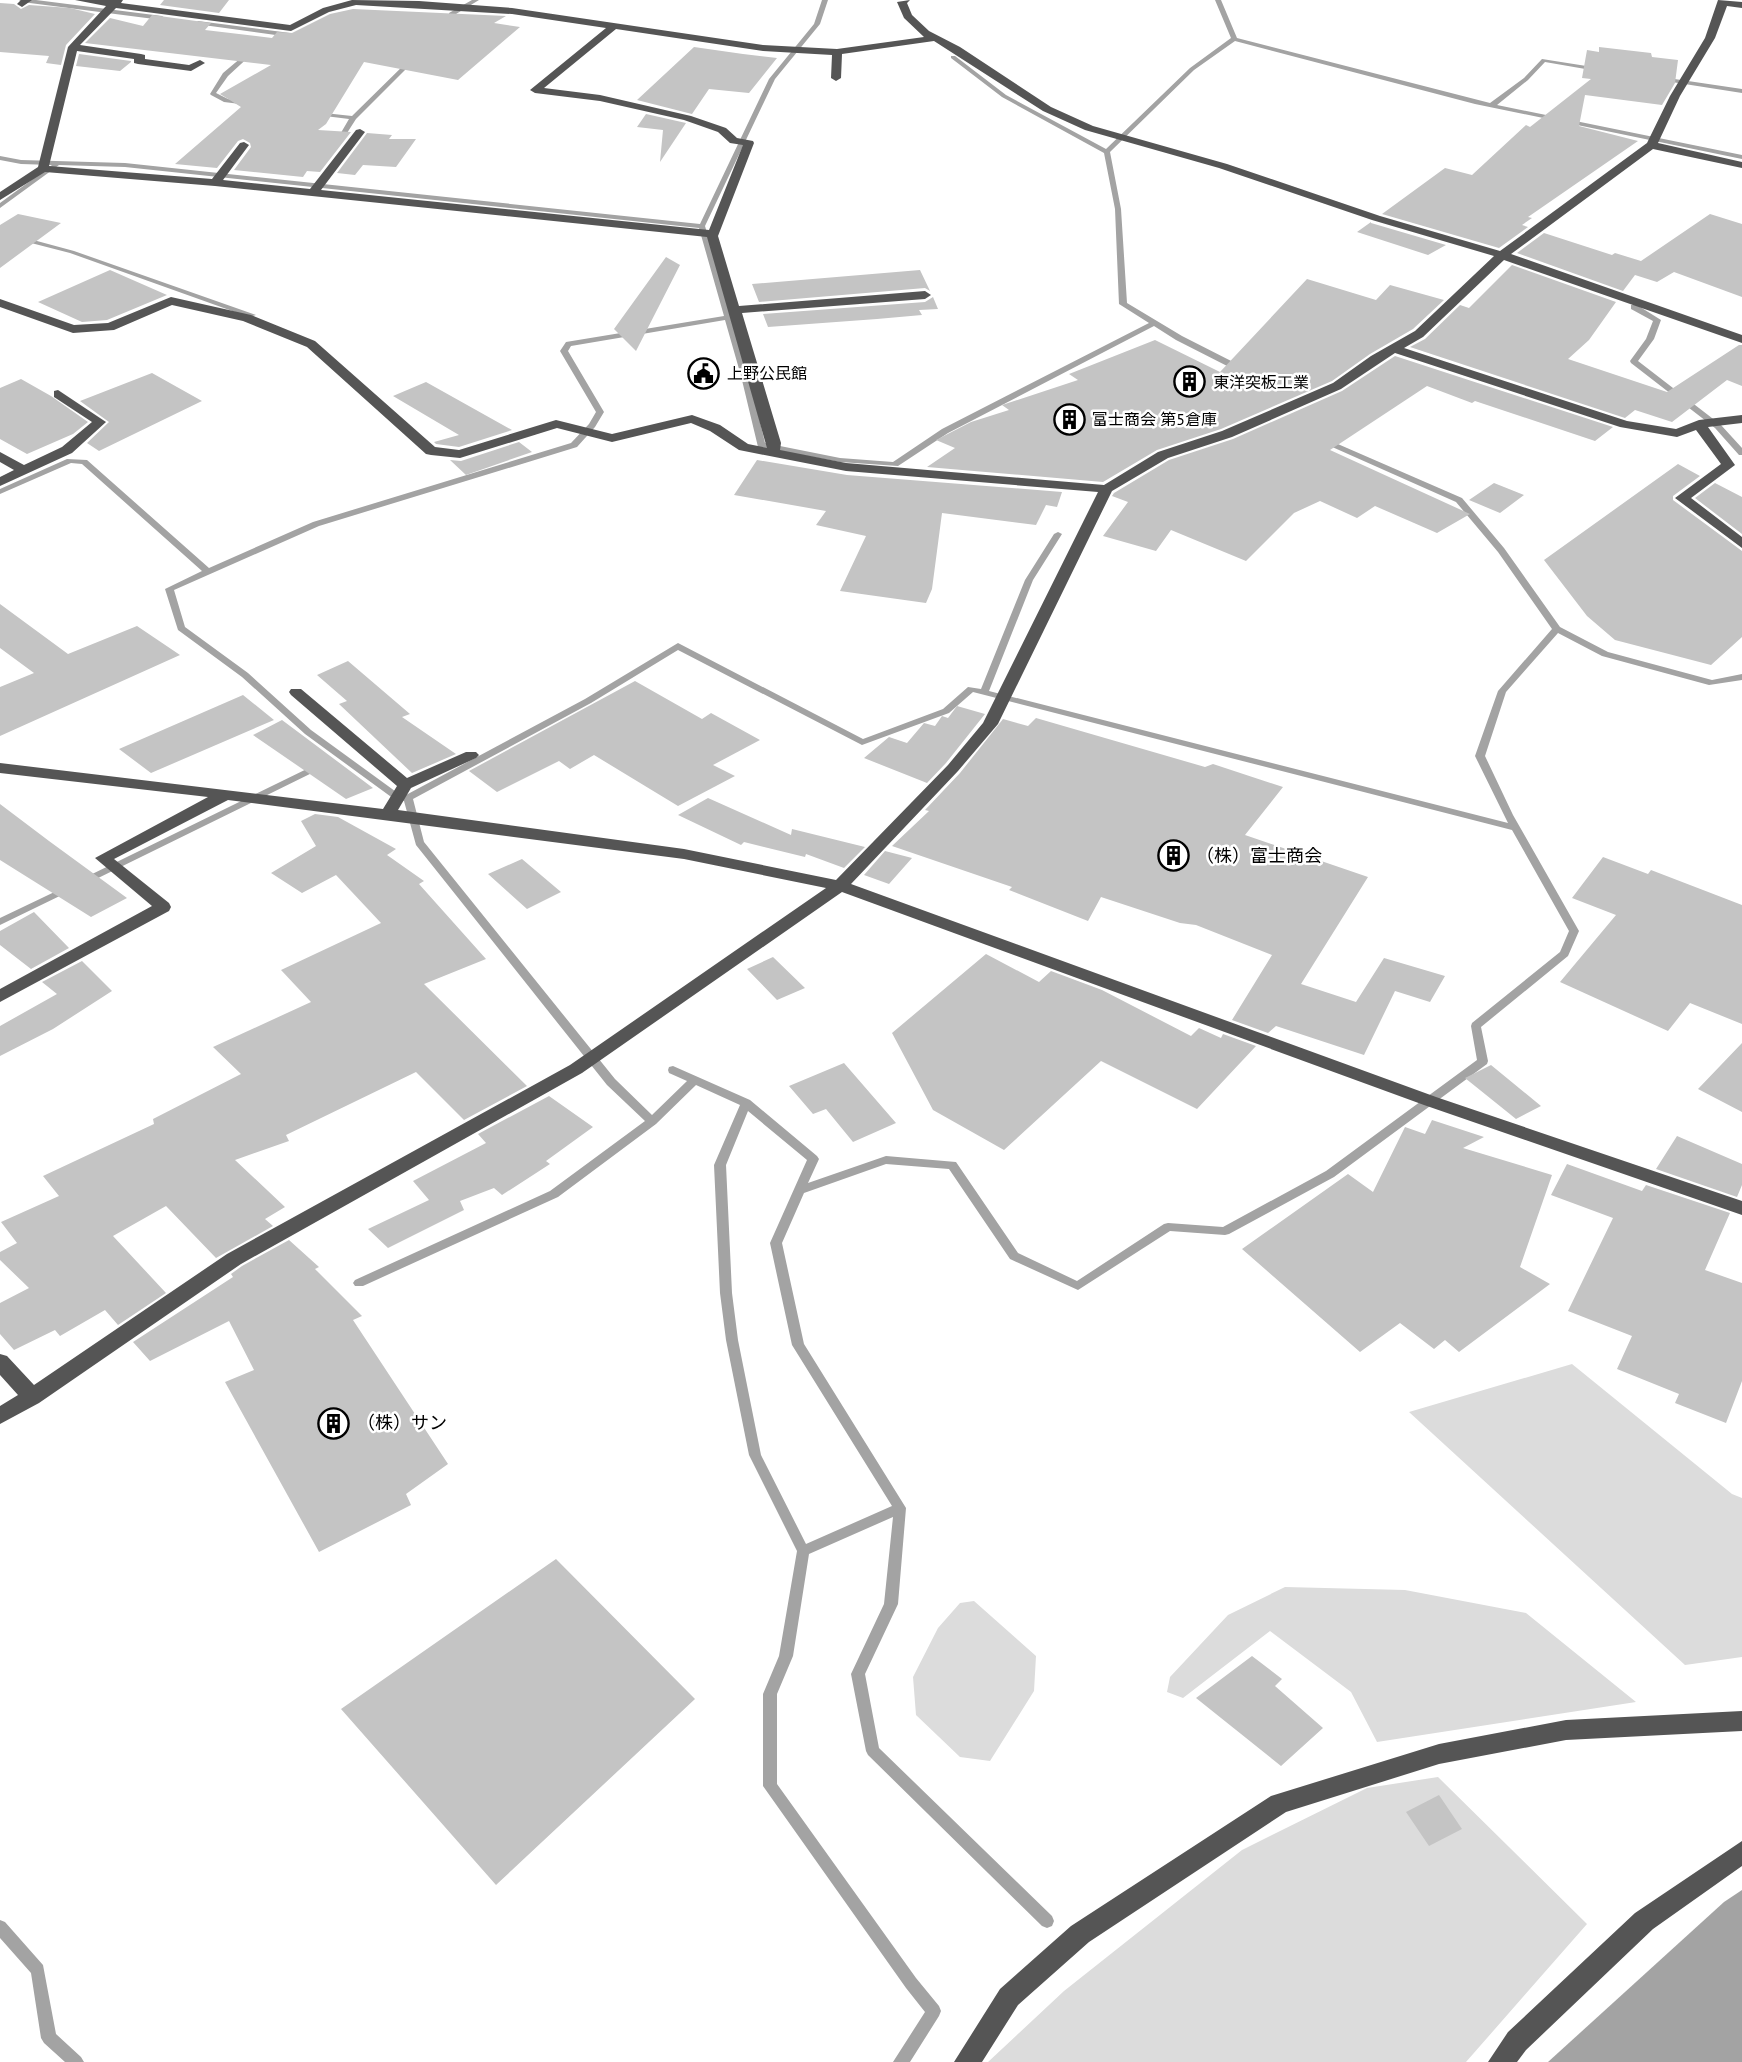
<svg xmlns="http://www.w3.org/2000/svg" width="1742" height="2062" font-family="'PT Sans','Noto Sans JP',sans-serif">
	<rect width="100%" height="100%" fill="#fff"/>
	<path fill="#dcdcdc" d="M1572,1364l160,130 10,4v159l-57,8 -276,-253z
		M1285,1587l120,3 121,23 110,89 -259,40 -26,-50 -81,-61 -87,67 -16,-6 3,-15 58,-62z
		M974,1601l62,55 -2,35 -44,70 -30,-4 -44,-42 -3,-38 25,-49 22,-25z
		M1438,1777l149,147 -121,138h-478l76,-71 178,-141 125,-62z"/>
	<path fill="#a3a3a3" d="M1742,1890v172h-194l176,-160z"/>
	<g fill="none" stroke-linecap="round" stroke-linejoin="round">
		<path fill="#a3a3a3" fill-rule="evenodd" d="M19,0h17l126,16 3,2 -3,2 -140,-18z
			M472,0h7l-23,14 4,2 -4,4h-4l1,-3 -4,-2v-2z
			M822,0h6l-8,24 -45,55 -70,147 44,150 16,67 75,15 53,4 49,-33 207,-106 -30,-19 -4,-95 -11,-56 -102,-56 -51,-39v-2h4l51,39 100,54 84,-81 41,-30 -16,-38h6l16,38 253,65 34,-25 18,-19 57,9 1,1 -3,2 -52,-9 -17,18 -31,25 245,50v4l-267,-55 -240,-63 -41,29 -84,82 11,57 6,94 55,33 59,30v4h-6l-59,-30 -22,-14 -206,107 -50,33 -58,-4 -82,-15 -17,-71 -16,-56 -154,26 -3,5 36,61 -9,15 -18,20 -258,79 -145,64 11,37 63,46 63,57 88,64 7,1 179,-96 93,-56 185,96 80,-30 25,-22 13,2 44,-109 29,-46 4,-2 4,2 -29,46 -44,111 519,132 -33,-67 23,-65 54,-62 -54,-77 -42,-50 -135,-60v-4h3l138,60 42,50 56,79 48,25 104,28 30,-6v6l-33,5 -107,-29 -44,-23 -52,59 -21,64 28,59 66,116 -11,25 -87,71 7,34 -1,3 -153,113 -105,57 -4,1 -55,-4 -92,59 -68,-31 -61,-90 -63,-5 -82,29 -22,50 22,101 102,164 -8,96 -33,70 14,74 173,168 2,5 -2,5 -5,2 -5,-2 -174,-171 -2,-4 -15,-77 33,-70 9,-87 -84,37 -16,102 -16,38v90l139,194 23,28 2,5 -2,5 -29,46h-17l32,-50 -19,-24 -143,-202v-92l16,-38 18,-105 -48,-96 -23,-115 -6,-47 -6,-128 26,-60 -44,-20 -40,39 -98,73 -195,89h-8l-2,-3 2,-3 195,-89 95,-70 -38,-36 -191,-240 -12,-44 -10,-2 -89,-65 -63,-57 -64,-47 -13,-41 37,-18 -120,-107 -11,-1 -71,31v-5l67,-30 20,1 122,108 104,-46 258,-79 18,-19 7,-12 -36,-61 6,-9 158,-26 -25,-88 -574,-61 -66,-2 -59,43v-5l52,-38 -31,-1 -21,-4v-4l21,4 104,3 575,61 69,-145 45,-55zM678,650l184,95 87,-32 24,-21 539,138 57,101 -9,21 -88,71 -1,3 6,34 -151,111 -103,56 -55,-4 -4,1 -87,57 -59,-28 -62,-91 -70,-6 -78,27 11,-24 -2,-3 -67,-56 -77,-34 -4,1 -1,3 1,3 18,8 -35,34 -37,-36 -191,-237 -11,-43 178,-96zM748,1111l59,49 -37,83 22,102 100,161 -86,38 -45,-89 -23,-115 -6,-47 -6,-128z
			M198,21l92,12 3,2 -3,2 -94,-13 -1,-1z
			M248,52l5,1 -25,23 -12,17 12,6 20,4v2l-24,-3 -13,-7 -1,-1 13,-21z
			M411,58l5,1 -60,60 -16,25h-4l-1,-1 14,-24 -32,-4 -3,-2 1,-1 37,4z
			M1661,77l81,12v4l-83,-13 -1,-1z
			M0,231l74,20 182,64 -7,2 -179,-64 -70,-18z
			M1631,305h6l24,15 -7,19 -16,22 83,64 21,23v7h-3l-24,-27 -84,-65 -1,-2 16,-22 7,-18 -22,-12z
			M319,763l5,3 -2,2 -234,115 -3,1 -5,-3 2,-2z
			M67,886l5,3 -2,2 -70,34v-7z
			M0,1920l5,2 38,43 13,69 25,23 3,5h-19l-21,-19 -3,-5 -10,-65 -31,-35z"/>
	</g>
	<path fill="#c4c4c4" d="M164,0h65l-10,13 -59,-8z
		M0,3l14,1 7,5 8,-4 41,3 25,6 -29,31 -5,20 -15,-2 3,-7 -49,-4z
		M353,9l153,7 -12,7 26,4 -62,53 -94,-18 -38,62 -8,6 33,2 -31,40 -13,-1 -4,6 -69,-7 17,-23 -1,-4 -7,-4 -5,2 -21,27 -42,-4 66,-57 -21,-13 51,-29 -186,-22 25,-25 33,8 9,-11 59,8 -6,7 67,8 5,-6 15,1 38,-19z
		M694,47l49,7 34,4 -28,35 -40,-4 -17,25 -55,-14z
		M1599,47l52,6 1,4 26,3 -3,23 -13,22 -77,-10 -6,31 59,15 -110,76 4,1 -10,7 6,2 -29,21 -117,-34 63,-46 27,7 54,-50 4,2 61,-48 -9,-1 5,-28 12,2z
		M79,54l52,7v1l-11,9 -44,-5z
		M646,114l40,9 -26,39 3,-32 -26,-3z
		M367,133l25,2 -3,4h27l-20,28 -33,-2 -8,10 -18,-2z
		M18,214l43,9 -61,45v-43z
		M1710,214l32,10v73l-68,-25 -17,10 -22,-7 -12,16 -106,-38 27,-20 68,22 3,-2 26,8z
		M1371,222v1l75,22 -18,10 -71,-23z
		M666,257l14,8 -44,86 -22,-22z
		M1512,265l104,37 -27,38 -21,19 99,33 72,-47h3v41l-15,-6 -55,42 -37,-12 -10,8 -215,-71 15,-8 35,-34 9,3z
		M110,270l57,25 -60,25 -25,2 -44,-20z
		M920,270l10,21 -5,-3 -166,14 -7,-18z
		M1307,279l69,21 14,-15 54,15 -31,29 -43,25 -38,27 -111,48 -64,21 -54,32 -176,-15 28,-19 -19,-8 35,-18 38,-12 -7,-5 76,-25 -9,-6 86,-34 65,32z
		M933,297l5,12 -19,1 3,5 -45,4 -109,8 -5,-13 162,-12z
		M1395,356l218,71 -18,14 -120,-40 -3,2 -45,-17 -97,64 140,64 -33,19 -62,-27 -18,12 -37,-17 -26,12 -48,48 -75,-31 -15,21 -53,-15 25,-34 -16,-6 2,-3 55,-33 64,-21 109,-48z
		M152,373l50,28 -103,50 -12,-8 22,-21 -29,-21z
		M21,379l30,17 37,26 -15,12 -46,20 -27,-15v-51z
		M426,382l86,48 -53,17 -23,-3 -2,-2 25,-7 -66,-39z
		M519,442l13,10 -66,23 -16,-15 11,1z
		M757,460l90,15 215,17 -5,15 -11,-2 -10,20 -94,-12 -10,76 -6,14 -86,-12 26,-55 -50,-11 10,-14 -92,-16z
		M1678,464l22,12 -27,20v4l69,51v86l-31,28 -96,-25 -28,-24 -43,-56z
		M1494,483l30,12 -24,18 -31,-13z
		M1715,483l27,14v37l-47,-36z
		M0,604l68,50 69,-28 43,29 -180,81v-49l34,-14 -34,-25z
		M348,661l62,53 -8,3 54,37 -44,19 -73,-69 8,-3 -30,-26z
		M635,681l67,38 9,-6 49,27 -47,25 22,11 -57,30 -84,-51 -24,14 -11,-8 -62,31 -28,-21z
		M243,695l31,25 -123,53 -32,-24z
		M957,706l28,8 -39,49 -19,20 -63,-25 25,-21 18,6 17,-20 11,3 7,-10 6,2z
		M1036,718l169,49 8,-3 70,23 -38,48 123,42 -67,107 55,18 28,-44 61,18 -15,26 -35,-11 -31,64 -88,-29 -8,7 -36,-13 40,-65 -76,-30 -16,-2 -79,-26 -13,24 -79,-31 3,-3 -120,-41 37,-35 -4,-1 35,-37 43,-54 25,7z
		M282,720l91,68 -27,11 -93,-64z
		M708,798l83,37 1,-6 73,18 -21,21 -38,-14 -1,3 -61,-15 -3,3 -63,-30z
		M0,804l49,37 78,57 -36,19 -91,-57z
		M315,814l23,3 58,32 -9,6 37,26 -5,3 67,75 -62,25 103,102 -63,34 -48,-48 -130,63 3,6 -54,19 50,47 -20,12 8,7 -57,32 -50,-52 -53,30 53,57 -48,32 -13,-15 -45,26 -5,-6 -41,20 -14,-16v-31l29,-15 -29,-28v-8l17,-9 -16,-21 58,-26 -16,-20 111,-52 -1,-5 88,-45 -28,-27 98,-45 -30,-32 100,-47 -45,-48 -34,18 -31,-20 45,-27 -15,-25z
		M885,851l27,7 -23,26 -25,-9z
		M1603,857l45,17 3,-4 91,35v119l-52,-21 -22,28 -108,-49 56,-67 -44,-17z
		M522,859l39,33 -34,17 -39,-35z
		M34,912l35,36 -38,21 -31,-24v-14z
		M986,954l53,28 12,-11 51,19 89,46 8,-8 22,10 2,-4 33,12 -59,63 -96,-48 -97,89 -71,-40 -41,-77z
		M773,957l32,31 -28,12 -30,-31z
		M82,961l30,30 -59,38 -53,27v-30l57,-32 -15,-12z
		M1742,1043v69l-44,-23z
		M844,1063l52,60 -43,19 -27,-33 -13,5 -24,-28z
		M1491,1065l50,41 -25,13 -51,-41z
		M549,1096l44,31 -47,34 4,3 -48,31 -8,-7 -34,13 4,9 -76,38 -20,-19 61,-29 -16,-19 73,-38 -8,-9z
		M1432,1120l52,17 -21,11 89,27 -32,92 30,17 -91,68 -14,-12 -11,9 -34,-26 -40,29 -118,-103 106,-75 25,18 32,-65 20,7z
		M1677,1136l65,28v21l-5,12 -81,-28z
		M1567,1164l75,27 4,-6 84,28 -25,57 37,13v98l-16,42 -51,-20 4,-9 -62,-25 15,-33 -64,-25 45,-93 -62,-23z
		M289,1240l30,27 -4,2 47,47 -9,4 95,144 -42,30 5,11 -92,47 -94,-170 29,-12 -25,-49 -79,40 -17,-19 100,-65 -2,-3 11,-8z
		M556,1559l139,140 -199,186 -155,-176z
		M1252,1656l30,23 -7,7 48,42 -42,38 -85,-68z
		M1439,1795l23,34 -33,17 -23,-34z"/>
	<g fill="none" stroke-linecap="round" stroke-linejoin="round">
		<path fill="#555" fill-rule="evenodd" d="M21,0h11l-10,7 -5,-3z
			M75,0h48l-2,3 169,22 33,-17 29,-8 67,1 93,7 251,37 74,4 87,-12 -20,-19 -7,-16 13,-2 -3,3 5,12 17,16 31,16 91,60 42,19 134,38 153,52 120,35 147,-108 23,-47 35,-58 13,-38 24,2v6l-15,-2 -12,32 -35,58 -22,47 84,19v6l-89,-19 -142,105 231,81v8l-238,-83 -81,77 -19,11 223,73 49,8 23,-9 43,-5v8l-34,4 27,38 -44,33 51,39v11l-67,-50 46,-34 -25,-34 -19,7 -57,-10 -225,-74 -54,36 -109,48 -64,21 -56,33 -114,233 -40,47 -107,113 585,213 306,104v14l-318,-110 -582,-213 -260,181 -341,191 -202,139 -39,21v-18l18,-11 -18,-20v-21l7,2 27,29 193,-131 343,-189 256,-177 -142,-29 -456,-59 -114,59 55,44 2,4 -2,4 -169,91v-13l152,-83 -57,-48 113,-61 -208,-24v-10l383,46 14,-23 -106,-91 -2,-3 2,-3h10l106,89 59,-26h10l3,3 -3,3 -65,30 -13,22 286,39 152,31 112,-115 35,-42 115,-231 -252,-21 -107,-21 -29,-19 -19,-8 -79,19 -55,-14 -97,30 -29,-3 -5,-1 -119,-107 -64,-26 -71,-16 -58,25 -41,3 -73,-26v-8l74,26 34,-2 63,-26 80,18 64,26 120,106 24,3 97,-30 56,14 80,-19 28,10 28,19 19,4 -60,-211 -492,-51 -170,-14 -45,28v-8l38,-25 30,-120 38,-41zM356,5l156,9 94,14 -76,62 5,3 65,8 84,19 34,12 12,11 13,2 -34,85 -388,-40 44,-58 -5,-3 -4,1 -46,59 -87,-9 26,-35 -5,-3 -4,1 -28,36 -163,-13 28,-115 57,8v4l4,1 53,7 14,-8 -5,-3 -11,5 -44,-6v-4l-4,-1 -61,-9 36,-37 175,23 38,-19zM616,29l147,22 69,4 -1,23 5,3 5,-3 1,-24 92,-13 109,70 42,19 134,38 153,52 122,36 -79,75 -44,25 -38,27 -111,48 -64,21 -54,33 -258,-22 -66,-13 1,-7 -39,-130 183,-14 6,-4 -6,-4 -186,15 -21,-70 36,-93 -1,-2 -16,-3 -11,-10 -35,-12 -91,-21 -56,-7z
			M58,390l48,32 -34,31 -72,33v-9l14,-7 -14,-8v-10l24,13 38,-18 30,-25 -38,-25v-6z
			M1742,1711v20l-176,9 -127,24 -153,48 -197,130 -71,63 -36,57h-28l46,-73 71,-63 200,-130 168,-52 127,-24z
			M1742,1841v25l-89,63 -127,121 -9,12h-29l20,-30 127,-119z"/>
	</g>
	<defs>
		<symbol id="civic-ring" viewBox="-11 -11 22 22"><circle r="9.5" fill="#fff" stroke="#000" stroke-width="1.5"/><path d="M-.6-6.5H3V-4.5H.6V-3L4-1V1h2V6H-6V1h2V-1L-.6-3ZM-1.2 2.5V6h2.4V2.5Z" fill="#000"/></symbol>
		<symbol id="building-ring" viewBox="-11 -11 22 22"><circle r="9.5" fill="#fff" stroke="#000" stroke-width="1.5"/><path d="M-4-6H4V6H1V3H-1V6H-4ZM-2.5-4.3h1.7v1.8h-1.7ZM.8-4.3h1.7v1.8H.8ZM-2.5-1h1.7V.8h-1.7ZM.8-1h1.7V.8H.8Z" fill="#000"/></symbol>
	</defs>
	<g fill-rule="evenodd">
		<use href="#civic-ring" x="686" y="356" width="35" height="35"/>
		<use href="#building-ring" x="1172" y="364" width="35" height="35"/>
		<use href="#building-ring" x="1052" y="402" width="35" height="35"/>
		<use href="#building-ring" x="1156" y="838" width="35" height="35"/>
		<use href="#building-ring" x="316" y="1406" width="35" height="35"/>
	</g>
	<g text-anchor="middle" stroke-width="5" stroke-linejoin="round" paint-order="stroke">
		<g font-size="16" fill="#000" stroke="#fff" text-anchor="start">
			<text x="727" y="379">上野公民館</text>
			<text x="1213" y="388">東洋突板工業</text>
			<text x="1092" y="425">富士商会 第5倉庫</text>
		</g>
		<g font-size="18" fill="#000" stroke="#fff" text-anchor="start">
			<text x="1196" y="862">（株）富士商会</text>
			<text x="357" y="1429">（株）サン</text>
		</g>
	</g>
</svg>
